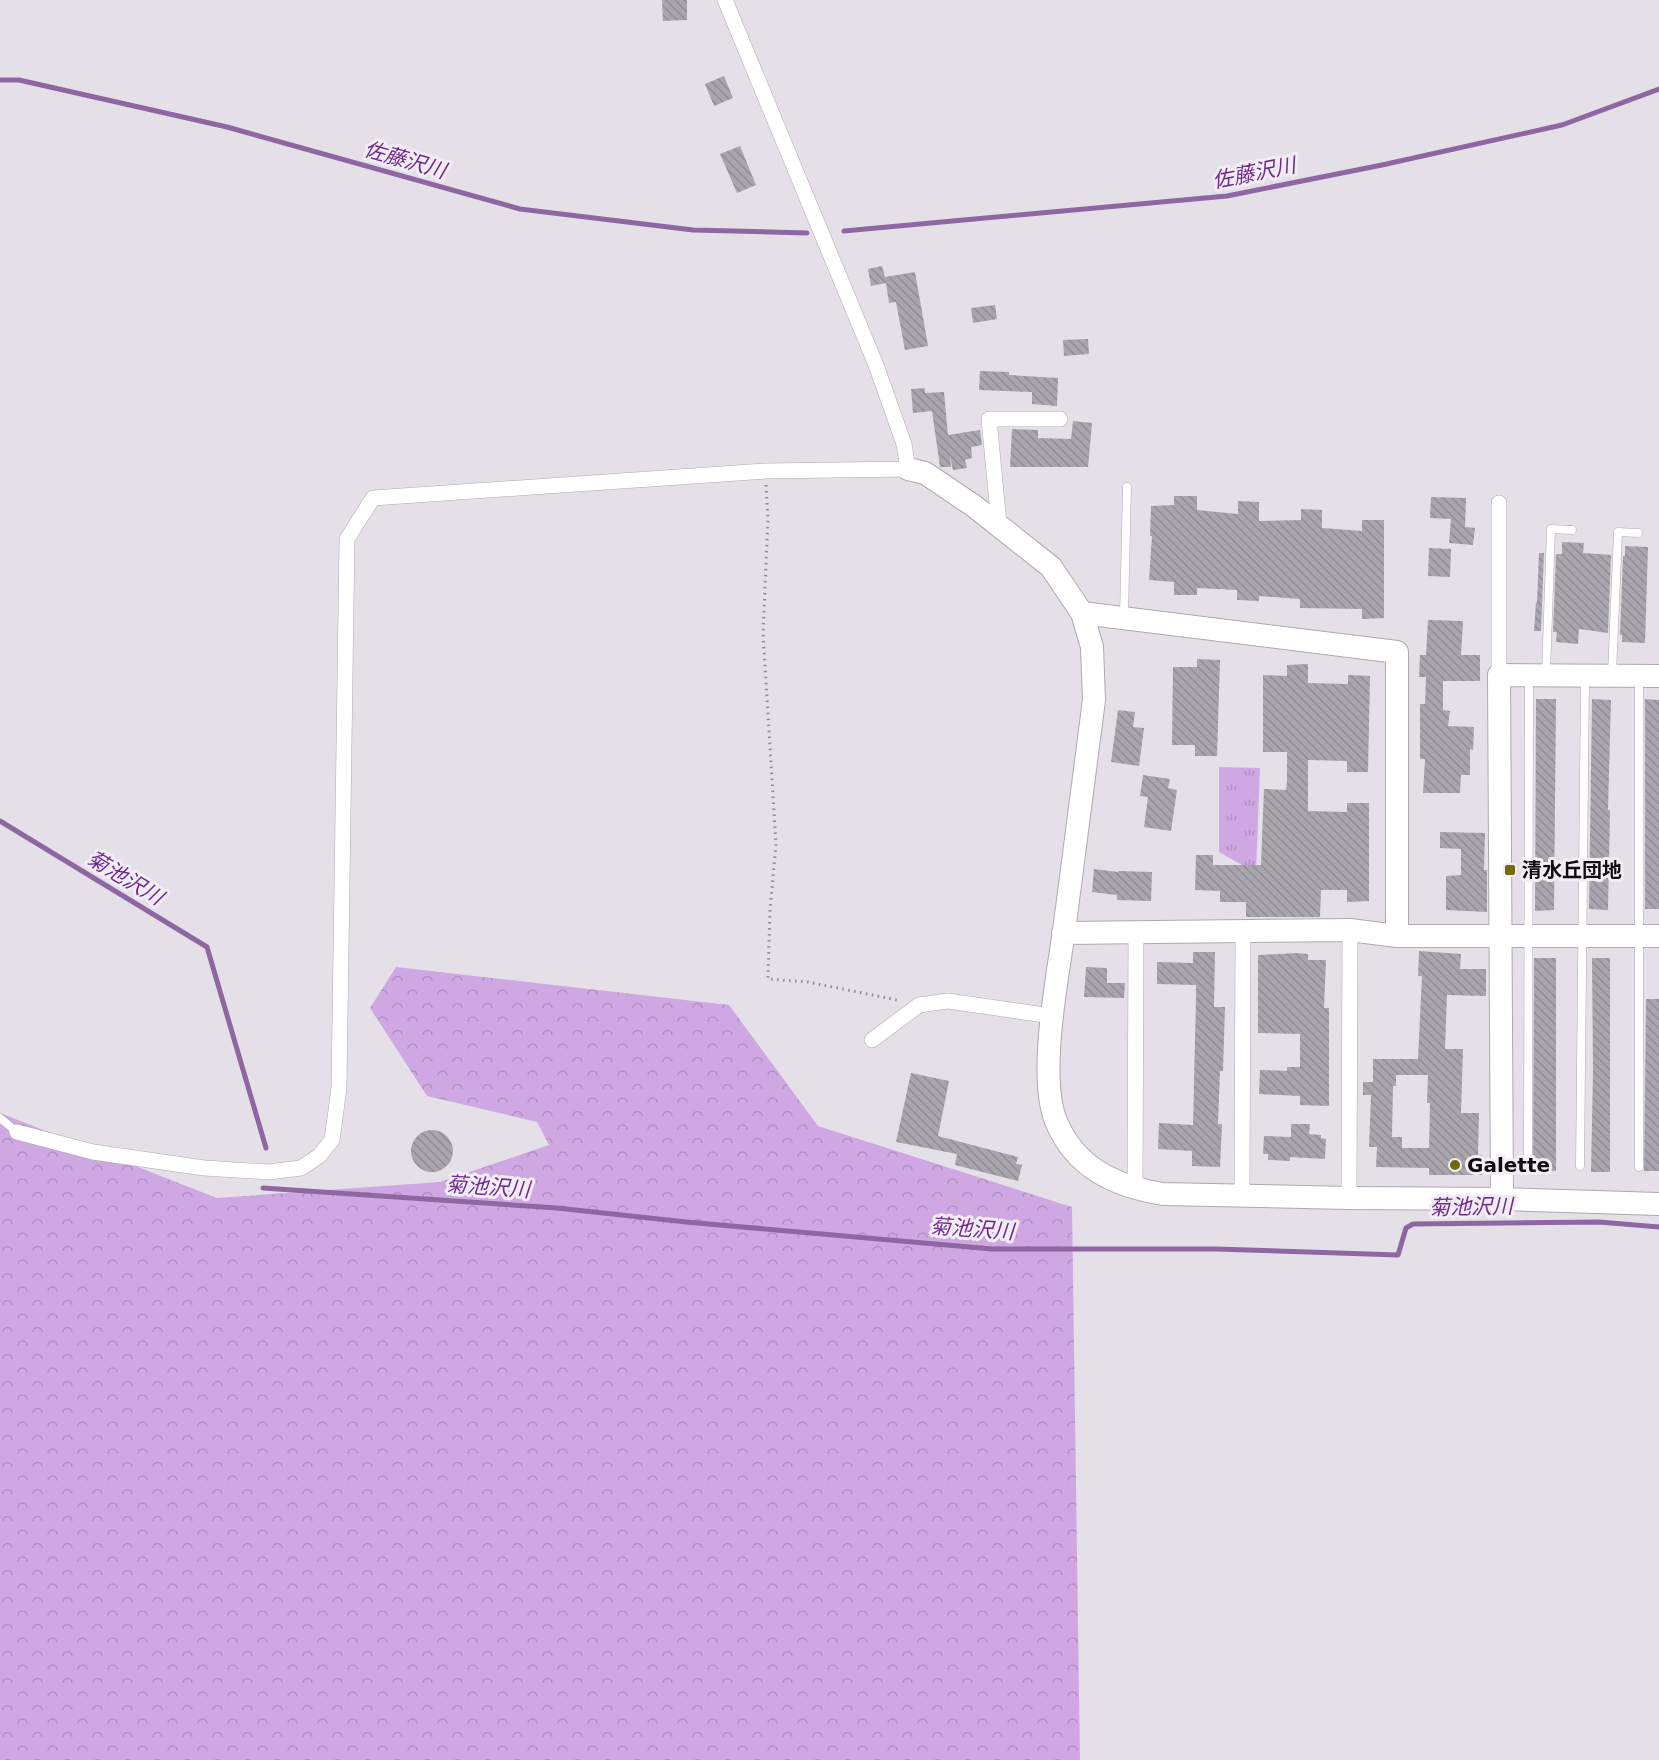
<svg xmlns="http://www.w3.org/2000/svg" width="1659" height="1760" font-family="'DejaVu Sans','Noto Sans JP',sans-serif">
	<defs>
		<pattern id="forest-crowns" width="20" height="18" patternUnits="userSpaceOnUse" patternTransform="scale(1.5)"><rect width="20" height="18" fill="#cfa8e3"/><path d="M2 6a3 3 0 1 1 6 0M12 15a3 3 0 1 1 6 0" fill="none" stroke="#b18fc2"/></pattern>
		<pattern id="park-tufts" width="24" height="20" patternUnits="userSpaceOnUse" patternTransform="scale(1.5)"><rect width="24" height="20" fill="#cfa8e3"/><path d="M3 7l-1-3M5 7V3M7 7l1-3M15 17l-1-3M17 17v-4M19 17l1-3" fill="none" stroke="#b18fc2"/></pattern>
		<pattern id="building-back-hatch" width="6" height="6" patternUnits="userSpaceOnUse" patternTransform="scale(1.5)"><rect width="6" height="6" fill="#a9a5ac"/><path d="M-1 5l2 2M0 0l6 6M5-1l2 2" fill="none" stroke="#908d93"/></pattern>
	</defs>
	<rect width="100%" height="100%" fill="#e5e0e8"/>
	<path fill="url(#forest-crowns)" d="M396,967l333,38 89,121 254,81 8,553h-1080v-647l217,85 223,-16 109,-37 -12,-23 -110,-26 -57,-88z"/>
	<path fill="url(#park-tufts)" d="M1219,767l41,1 -4,105 -37,-21z"/>
	<g fill="none" stroke-linecap="round" stroke-linejoin="round">
		<path stroke="#8e67a2" stroke-width="5" d="M0,80h19l208,47 293,82 173,21 114,3
			M844,231l383,-35 155,-31 180,-40 97,-36
			M0,821l207,126 59,201
			M263,1188l294,20 129,14 306,27h224l182,6 8,-27 7,-4 186,-2 60,5"/>
	</g>
	<path fill="url(#building-back-hatch)" fill-rule="evenodd" d="M662,0h25v20l-24,1z
		M724,76l9,22 -19,8 -9,-22z
		M740,146l16,39 -19,8 -17,-39z
		M882,266l3,11 30,-5 13,74 -23,4 -9,-48 -7,1 -3,-20 -15,3 -3,-17z
		M995,305l2,14 -24,4 -2,-15z
		M1088,339l1,15 -25,2 -1,-16z
		M980,371l29,1v3l49,3 -1,28 -25,-2v-12l-53,-2z
		M925,388v5l19,-1 4,43 32,-5 2,15 -11,2 1,11 -7,2 2,8 -14,2 -3,-14 1,11h-11l-8,-56 -19,2 -2,-24z
		M1073,421l19,2 -4,44h-78l2,-38 26,1v8l33,1z
		M1174,496h23v14l41,4v-13l21,1v19l42,-1v-11l21,1v18l40,3v-11h22v98l-22,1v-10l-62,-1v-9l-41,-3v5l-22,-1v-10l-40,-2v7h-23v-13l-25,-2 3,-44h-2l1,-30 23,-1z
		M1431,497l35,1 -1,29 10,1 -2,17 -24,-2 2,-24 -21,-1z
		M1562,542l22,1 -1,10 28,2 -3,78 -29,-4 -1,15 -22,-2 1,-10h-4l3,-78h6z
		M1625,546l23,1 -3,96 -23,-1v-7h-2l3,-79h2z
		M1429,548l22,1 -1,28 -22,-1z
		M1539,553h5l-3,78h-7l2,-29 1,1z
		M1428,620l35,1 -2,34h19v26h-37v29l7,1 -2,15 26,1 -1,23 -3,-1v26h-9l-1,18h-37l2,-34h-5v-55h5l1,-27h-7l1,-22h6z
		M1197,659l23,1 -3,96h-22v-11h-23l1,-78h24z
		M1308,664v19l40,1v-9l22,1 -2,96h-21v-11l-39,-1v51l39,1v-9h22v98l-22,1v-12h-26l-1,27h-74v-15h-26v-11l-25,-1 1,-35h17v10h48l3,-76 22,1 1,-10v-28h-24v-77l24,1v-11z
		M1536,699h20l-2,211 -19,1z
		M1592,699l19,1 -3,110h2l-2,100 -19,-1z
		M1645,699l14,1v209h-14z
		M1118,710l17,2 -2,15 11,1 -5,38 -28,-4z
		M1143,775l27,4 -2,9 9,2 -6,41 -27,-4 4,-30 -8,-1z
		M1440,832l45,1 -1,37h3v42l-41,-2v-34l15,-1v-26l-21,-1z
		M1094,869l24,3v-1l34,1 -1,29 -34,-1v-5l-25,-3z
		M1419,951l42,3 -1,15h26v27l-39,-1 -2,54h18l-2,64h18l-1,42h4v20h-53v-7l-53,-1 1,-20h-8l2,-52h-8v-13h10v-23h45l4,-83h-4zM1396,1075h32l-1,28h3l-1,45h-27v-11h-10l1,-51h3z
		M1193,952h22l-1,55h11l-2,64h-3l-2,53h4l-2,43 -28,-1v-15l-34,-2 1,-26 34,2 3,-126v-14l-39,-1v-22l36,1z
		M1297,953l11,1v6h18l-2,48h5v98l-29,-1v-9l-41,-2 1,-24 27,1v-4h13v-33l-42,-1v-78z
		M1534,958h22v213l-23,-1z
		M1592,958h18v214h-19l2,-101z
		M1086,967l21,1v15h18l-1,15 -40,-1z
		M1646,999h13v172h-15z
		M911,1073l38,8 -11,55 80,21 -2,7 6,1 -4,16 -63,-16 2,-11 -61,-12z
		M1291,1124h19l-1,10 12,1v3l5,1 -1,20 -35,-2v4l-22,-1v-6h-5l1,-18 27,1z
		M411 1151a21 21 0 1 1 42 0a21 21 0 1 1-42 0Z"/>
	<g fill="none" stroke-linecap="round" stroke-linejoin="round">
		<defs>
			<path id="lane" d="M1124,616l3,-129
				M1546,673l5,-144 21,1
				M1612,674l6,-142 20,1
				M0,1118l17,14
				M1528,1164l1,-487
				M1580,1166l5,-487
				M1639,1167v-490"/>
			<path id="street" d="M999,524l-10,-105h71
				M1499,675v-172
				M872,1040l47,-35 29,-4 104,15
				M17,1132l76,20 111,16 65,4 32,-4 18,-12 13,-16 7,-52 8,-549 26,-41 393,-27 142,-2 -4,-25 -28,-79 -151,-365
				M1135,1189l1,-257
				M1242,1196l1,-265
				M1349,1198l1,-268"/>
			<path id="secondary" d="M908,469l17,4 49,33 77,61 31,46 10,34 2,53c-10,77 -20,154 -30,231 -7,49 -26,146 -8,190 19,47 59,65 107,73l186,4 153,1 157,5
				M1082,613l315,39v284h262
				M1063,933l287,-3 47,6
				M1502,1199l-3,-524 160,1"/>
		</defs>
		<use href="#lane" stroke="#ada9b0" stroke-width="9"/>
		<use href="#street" stroke="#ada9b0" stroke-width="16"/>
		<use href="#secondary" stroke="#ada9b0" stroke-width="24"/>
		<path stroke="#8e8a90" stroke-width="3" stroke-dasharray="1.5 4.5" stroke-linecap="butt" d="M766,485l2,34 -5,114 13,211 -6,66 -2,69 40,3 89,18"/>
		<use href="#lane" stroke="#fff" stroke-width="8"/>
		<use href="#street" stroke="#fff" stroke-width="15"/>
		<use href="#secondary" stroke="#fff" stroke-width="22"/>
	</g>
	<g fill="#746b05" stroke="#f2edf5" stroke-width="2">
		<rect x="1504" y="864" width="12" height="12" rx="3"/>
		<circle cx="1455" cy="1165" r="6"/>
	</g>
	<g text-anchor="middle" stroke-width="6" stroke-linejoin="round" paint-order="stroke">
		<g font-size="20" font-weight="bold" fill="#0f0d10" stroke="#f2edf5" text-anchor="start">
			<text x="1522" y="877">清水丘団地</text>
			<text x="1467" y="1172">Galette</text>
		</g>
		<g font-size="21" font-style="italic" fill="#6f2b8d" stroke="#f2edf5">
			<text transform="translate(405 160) rotate(16)" y="7">佐藤沢川</text>
			<text transform="translate(1254 173) rotate(-11)" y="7">佐藤沢川</text>
			<text transform="translate(125 878) rotate(31)" y="7">菊池沢川</text>
			<text transform="translate(488 1187) rotate(4)" y="7">菊池沢川</text>
			<text transform="translate(1471 1207) rotate(-1)" y="7">菊池沢川</text>
			<text transform="translate(972 1229) rotate(4)" y="7">菊池沢川</text>
		</g>
	</g>
</svg>
